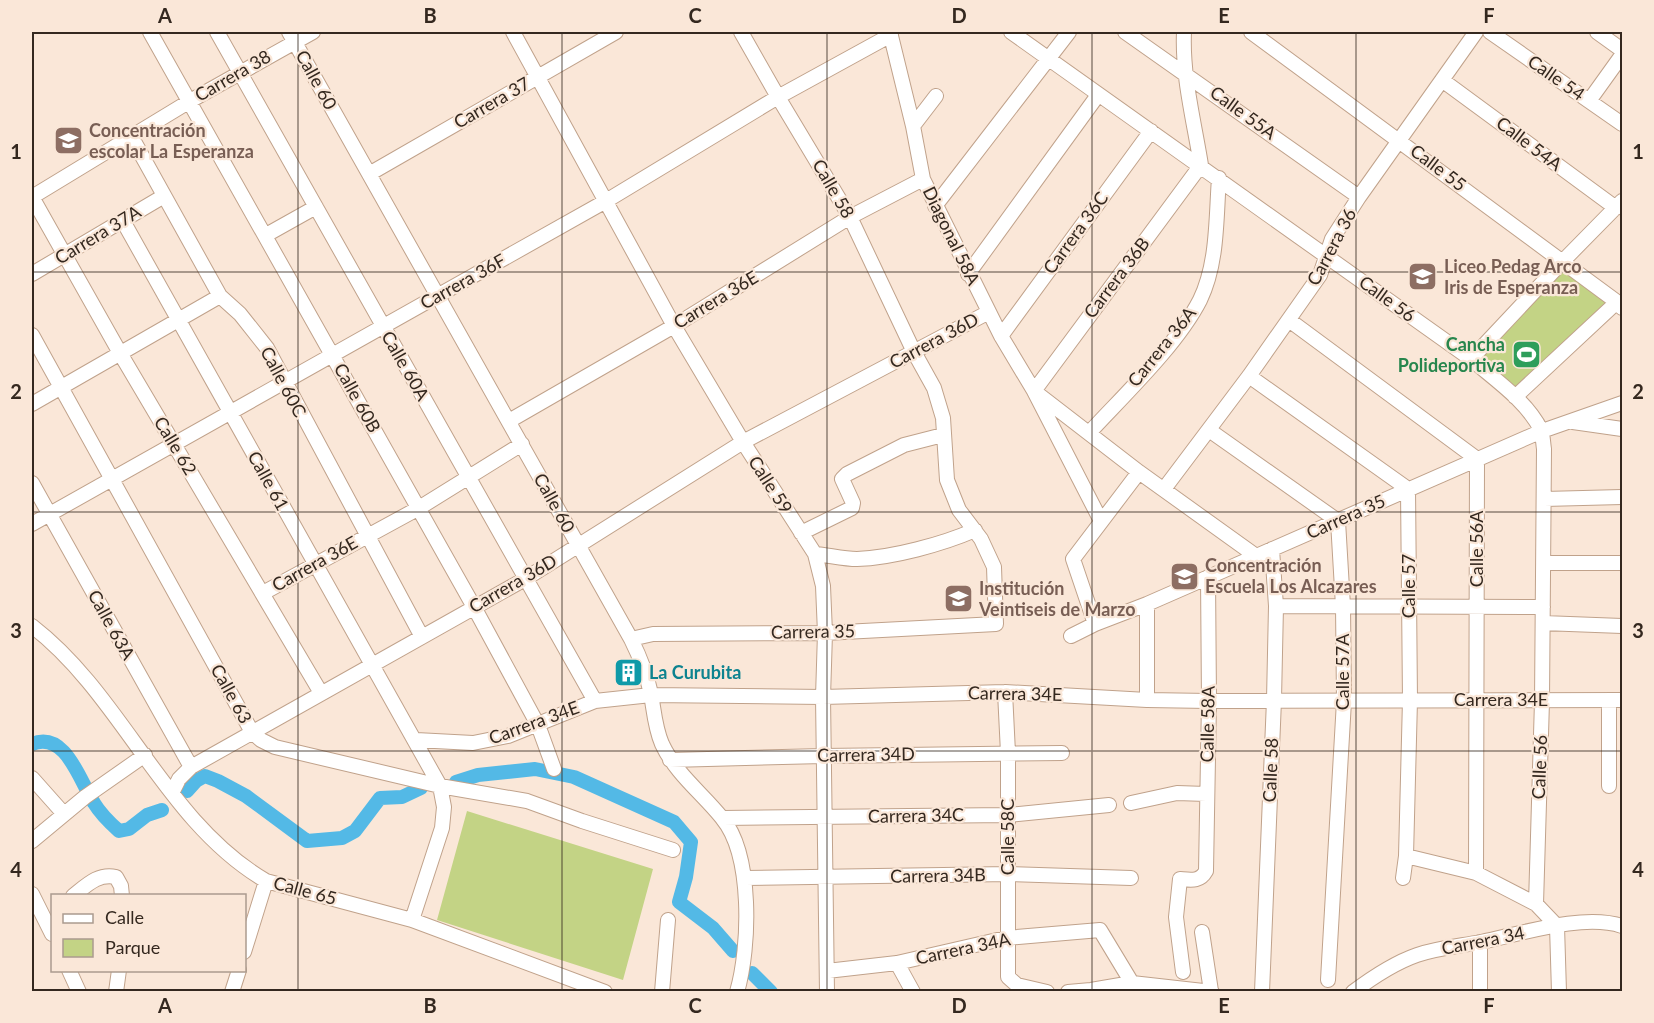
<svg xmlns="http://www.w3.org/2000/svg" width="1654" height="1023" font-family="Lato,sans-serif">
	<rect width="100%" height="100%" fill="#fae7d8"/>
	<path fill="#c3d385" d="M1563,261l54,41 -102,95 -44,-38z
		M467,811l186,58 -30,111 -186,-60z"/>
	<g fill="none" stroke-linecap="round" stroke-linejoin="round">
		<path stroke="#53b9e6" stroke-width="14" d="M32,744c34,-14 48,38 62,59 6,10 16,20 25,28l10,-2 18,-14 15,-5
			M456,782l22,-7 57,-6 39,8 100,45 17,20 -5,35 -7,25 34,26 20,23
			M187,791l9,-10 9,-5 13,5 28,15 61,45 35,-3 13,-7 25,-33 22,-1 19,-9
			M752,973l19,19"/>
		<defs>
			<path id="minor" d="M150,32l324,575 64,118 16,44
				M217,32l378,669
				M289,32l342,607c9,18 16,36 20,55 3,17 4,34 11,50 14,30 40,49 60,74 31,37 28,129 15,174
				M513,32l161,294 69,116 72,112 8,32 2,47 -2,64 4,295
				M890,32l23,94 10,53 78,157 33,55 67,130
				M1011,32l460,327c23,20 56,42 70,71 2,5 2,13 3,19l-2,252 -6,203
				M1125,32l234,165
				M1184,32c-2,44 10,89 17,133l-167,226 105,81 117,84
				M1251,32l366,270 5,6
				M1490,32l132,92
				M1597,32l25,18
				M1442,80l174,128
				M1589,101l33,-46
				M913,126l23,-30
				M131,136l89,160 20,18 27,34 155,289
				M369,174l247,-142
				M32,197l88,156 201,340
				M32,197l158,-96 123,-69
				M935,206l134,-174
				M123,221l317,565 4,21 -2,21 -30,92
				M266,235l50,-28
				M32,274l132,-78
				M968,274l130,-179
				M1289,320l188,139 -1,414
				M32,335l220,397 9,8 14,7 165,39 87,15 55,20 91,29
				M1001,336l150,-205
				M1471,359l92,-98 59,-60
				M1249,376l159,113 2,211 -4,156 -3,22
				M1515,397l102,-95
				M32,404l188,-108
				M509,421l165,-95 176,-109 73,-38
				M1573,422l49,7
				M1209,430l129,91 5,85 1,95 -16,279
				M1089,433c35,-38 88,-88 111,-133 18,-37 16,-83 19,-122
				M32,483l159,284
				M1164,489l85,-113 71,-101 12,-36 27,-42 117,-165
				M1544,499l78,-2
				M32,524l574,-323 172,-104 113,-62
				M801,533l51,-25 1,-5 -11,-24 5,-5 57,-29 39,-10
				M815,554c13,1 28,5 42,5 35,-1 86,-15 118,-29
				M1544,563h78
				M263,593l156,-85 103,-64
				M1147,604v96
				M1276,606l267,1
				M1543,623l79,3
				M1095,624l-22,-65 66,-87
				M32,626c92,71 132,195 234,255l146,39 193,72
				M1071,636l24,-12 52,-20 395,-173 80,-28
				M631,639l22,-5 172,-1 171,-9 -2,-57 -13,-28 -22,-29 -12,-30 -4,-62 -9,-30 -20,-36 -64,-135 -72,-120 -37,-65
				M1005,692l3,61v224l9,8 30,7
				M1609,700v86
				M416,740l57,3 35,-7 87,-35 56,-6 172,2 182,-5 142,8 62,1 413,-1
				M670,760l153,-4 239,-3
				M32,778l32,36
				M172,793l7,-14 12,-12 334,-188 218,-137 246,-130
				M1131,803l46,-10 29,1
				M723,818l285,-3 101,-10
				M32,841l53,-44 60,-42
				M1406,856l70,17 60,31 21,22 2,66
				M745,878l264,-4 122,4
				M32,894l20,40
				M73,896c14,-11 25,-23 43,-19l5,9 1,10
				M1202,932l9,59
				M244,952l22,-71
				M897,963l16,29
				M69,970l10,22
				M827,971l70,-8 109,-25 94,-8 32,53
				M1183,972l-7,-55 4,-38c11,1 20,3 26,-8l3,-170 -1,-124
				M116,992l3,-22
				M232,992l7,-22
				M662,992l6,-72
				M1068,992l23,-2 41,-7 80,9
				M1262,992l12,-292 2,-94 -4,-57
				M1353,992c20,-15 41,-29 64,-37 21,-7 43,-9 64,-13 40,-8 102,-29 141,-16
				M1480,992v-50"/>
		</defs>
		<use href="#minor" stroke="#c0a28b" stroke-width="16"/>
		<use href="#minor" stroke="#fff" stroke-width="14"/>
	</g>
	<path fill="none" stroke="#34281f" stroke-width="1.5" stroke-opacity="0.55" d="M298,32v960M562,32v960M827,32v960M1092,32v960M1356,32v960M32,272h1590M32,512h1590M32,751h1590"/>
	<defs>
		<symbol id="school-square" viewBox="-11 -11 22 22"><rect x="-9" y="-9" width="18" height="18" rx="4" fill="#8d6e63" stroke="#fae7d8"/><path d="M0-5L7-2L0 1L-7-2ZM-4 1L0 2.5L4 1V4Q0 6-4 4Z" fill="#fff"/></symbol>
		<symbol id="stadium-square" viewBox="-11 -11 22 22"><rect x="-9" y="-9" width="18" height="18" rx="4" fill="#2e9e5b" stroke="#fae7d8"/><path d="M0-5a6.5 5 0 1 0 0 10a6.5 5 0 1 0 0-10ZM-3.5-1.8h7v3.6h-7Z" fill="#fff"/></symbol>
		<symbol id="building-square" viewBox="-11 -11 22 22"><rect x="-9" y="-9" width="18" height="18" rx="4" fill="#0f9aa8" stroke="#fae7d8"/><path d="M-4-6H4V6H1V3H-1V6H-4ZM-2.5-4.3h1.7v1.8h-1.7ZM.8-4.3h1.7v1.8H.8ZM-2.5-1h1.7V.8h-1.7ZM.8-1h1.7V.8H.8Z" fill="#fff"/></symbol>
	</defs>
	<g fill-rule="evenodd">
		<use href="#school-square" x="52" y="124" width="33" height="33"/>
		<use href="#school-square" x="1406" y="260" width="33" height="33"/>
		<use href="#stadium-square" x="1510" y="338" width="33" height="33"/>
		<use href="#school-square" x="1168" y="560" width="33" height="33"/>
		<use href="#school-square" x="942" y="582" width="33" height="33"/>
		<use href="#building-square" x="612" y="656" width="33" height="33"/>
	</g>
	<g text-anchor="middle" stroke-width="4.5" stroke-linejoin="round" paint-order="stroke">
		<g font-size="18" fill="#34281f" stroke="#fae7d8">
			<text transform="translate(233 76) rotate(-30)" y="6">Carrera 38</text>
			<text transform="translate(1556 78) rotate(35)" y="6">Calle 54</text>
			<text transform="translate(316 80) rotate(61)" y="6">Calle 60</text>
			<text transform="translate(492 103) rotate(-30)" y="6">Carrera 37</text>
			<text transform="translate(1243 113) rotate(36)" y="6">Calle 55A</text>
			<text transform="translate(1529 144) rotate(37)" y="6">Calle 54A</text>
			<text transform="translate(1438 168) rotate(37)" y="6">Calle 55</text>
			<text transform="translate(833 189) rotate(60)" y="6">Calle 58</text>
			<text transform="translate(1076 233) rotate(-54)" y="6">Carrera 36C</text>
			<text transform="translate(98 235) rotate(-31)" y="6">Carrera 37A</text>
			<text transform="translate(951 236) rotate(64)" y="6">Diagonal 58A</text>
			<text transform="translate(1332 247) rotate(-62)" y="6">Carrera 36</text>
			<text transform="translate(1117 278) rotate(-53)" y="6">Carrera 36B</text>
			<text transform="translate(463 282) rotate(-29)" y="6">Carrera 36F</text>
			<text transform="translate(1387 299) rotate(36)" y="6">Calle 56</text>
			<text transform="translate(716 300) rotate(-31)" y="6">Carrera 36E</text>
			<text transform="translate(934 341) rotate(-28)" y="6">Carrera 36D</text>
			<text transform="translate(1162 347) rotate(-51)" y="6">Carrera 36A</text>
			<text transform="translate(405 366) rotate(60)" y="6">Calle 60A</text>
			<text transform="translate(283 382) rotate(62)" y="6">Calle 60C</text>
			<text transform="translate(357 398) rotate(61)" y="6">Calle 60B</text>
			<text transform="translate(175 446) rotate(59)" y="6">Calle 62</text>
			<text transform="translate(268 481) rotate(61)" y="6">Calle 61</text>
			<text transform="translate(770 485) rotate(57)" y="6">Calle 59</text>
			<text transform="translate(554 503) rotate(61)" y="6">Calle 60</text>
			<text transform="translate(1346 517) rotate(-24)" y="6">Carrera 35</text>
			<text transform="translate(1477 549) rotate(-90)" y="6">Calle 56A</text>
			<text transform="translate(315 564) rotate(-29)" y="6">Carrera 36E</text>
			<text transform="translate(513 584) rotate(-30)" y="6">Carrera 36D</text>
			<text transform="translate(1409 586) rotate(-90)" y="6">Calle 57</text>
			<text transform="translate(111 625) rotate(61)" y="6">Calle 63A</text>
			<text transform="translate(813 632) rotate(-1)" y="6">Carrera 35</text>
			<text transform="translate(1343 672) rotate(-90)" y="6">Calle 57A</text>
			<text transform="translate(231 694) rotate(61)" y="6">Calle 63</text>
			<text transform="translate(1015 694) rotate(1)" y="6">Carrera 34E</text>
			<text x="1501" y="706">Carrera 34E</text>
			<text transform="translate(534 723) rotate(-20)" y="6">Carrera 34E</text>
			<text transform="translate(1208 724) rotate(-89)" y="6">Calle 58A</text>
			<text transform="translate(866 755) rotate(-1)" y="6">Carrera 34D</text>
			<text transform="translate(1540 767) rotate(-88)" y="6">Calle 56</text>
			<text transform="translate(1271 770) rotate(-88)" y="6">Calle 58</text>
			<text transform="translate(916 816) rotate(-1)" y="6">Carrera 34C</text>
			<text transform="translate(1008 837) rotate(-90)" y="6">Calle 58C</text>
			<text transform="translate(938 876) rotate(-1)" y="6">Carrera 34B</text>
			<text transform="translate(305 891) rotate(15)" y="6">Calle 65</text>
			<text transform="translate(1483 941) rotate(-11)" y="6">Carrera 34</text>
			<text transform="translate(963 949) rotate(-12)" y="6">Carrera 34A</text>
		</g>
		<g font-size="18" font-weight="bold" fill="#785e54" stroke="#fae7d8" text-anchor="start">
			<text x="89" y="137">Concentración<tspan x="89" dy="21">escolar La Esperanza</tspan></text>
			<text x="1444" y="273">Liceo Pedag Arco<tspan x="1444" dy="21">Iris de Esperanza</tspan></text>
			<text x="1205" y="572">Concentración<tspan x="1205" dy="21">Escuela Los Alcazares</tspan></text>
			<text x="979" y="595">Institución<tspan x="979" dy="21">Veintiseis de Marzo</tspan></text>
		</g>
		<g font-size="18" font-weight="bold" fill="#27864d" stroke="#fae7d8" text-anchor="end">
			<text x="1505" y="351">Cancha<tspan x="1505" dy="21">Polideportiva</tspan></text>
		</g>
		<g font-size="18" font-weight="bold" fill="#0d838f" stroke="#fae7d8" text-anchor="start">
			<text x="649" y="679">La Curubita</text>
		</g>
	</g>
	<rect width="1654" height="1023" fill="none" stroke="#fae7d8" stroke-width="66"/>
	<rect x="51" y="894" width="195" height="78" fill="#fae7d8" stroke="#ab9b8e" stroke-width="1.5"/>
	<rect x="63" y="914" width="30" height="9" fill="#ffffff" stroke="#ab9b8e" stroke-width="1.5"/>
	<text x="105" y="924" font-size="18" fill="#34281f">Calle</text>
	<rect x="63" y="939" width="30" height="18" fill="#c3d385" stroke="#ab9b8e" stroke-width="1.5"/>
	<text x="105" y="954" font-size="18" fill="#34281f">Parque</text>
	<rect x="33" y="33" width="1588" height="957" fill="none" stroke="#34281f" stroke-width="2"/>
	<g font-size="20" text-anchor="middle" font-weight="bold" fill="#34281f">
		<text x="165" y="23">A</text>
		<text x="430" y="23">B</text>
		<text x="695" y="23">C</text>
		<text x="959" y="23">D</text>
		<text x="1224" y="23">E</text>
		<text x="1489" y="23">F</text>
		<text x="16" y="159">1</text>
		<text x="1638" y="159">1</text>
		<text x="16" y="399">2</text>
		<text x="1638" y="399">2</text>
		<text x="16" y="638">3</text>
		<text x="1638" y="638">3</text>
		<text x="16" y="877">4</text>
		<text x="1638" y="877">4</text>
		<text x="165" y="1013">A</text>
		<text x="430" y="1013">B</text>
		<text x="695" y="1013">C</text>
		<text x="959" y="1013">D</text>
		<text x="1224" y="1013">E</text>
		<text x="1489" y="1013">F</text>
	</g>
</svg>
